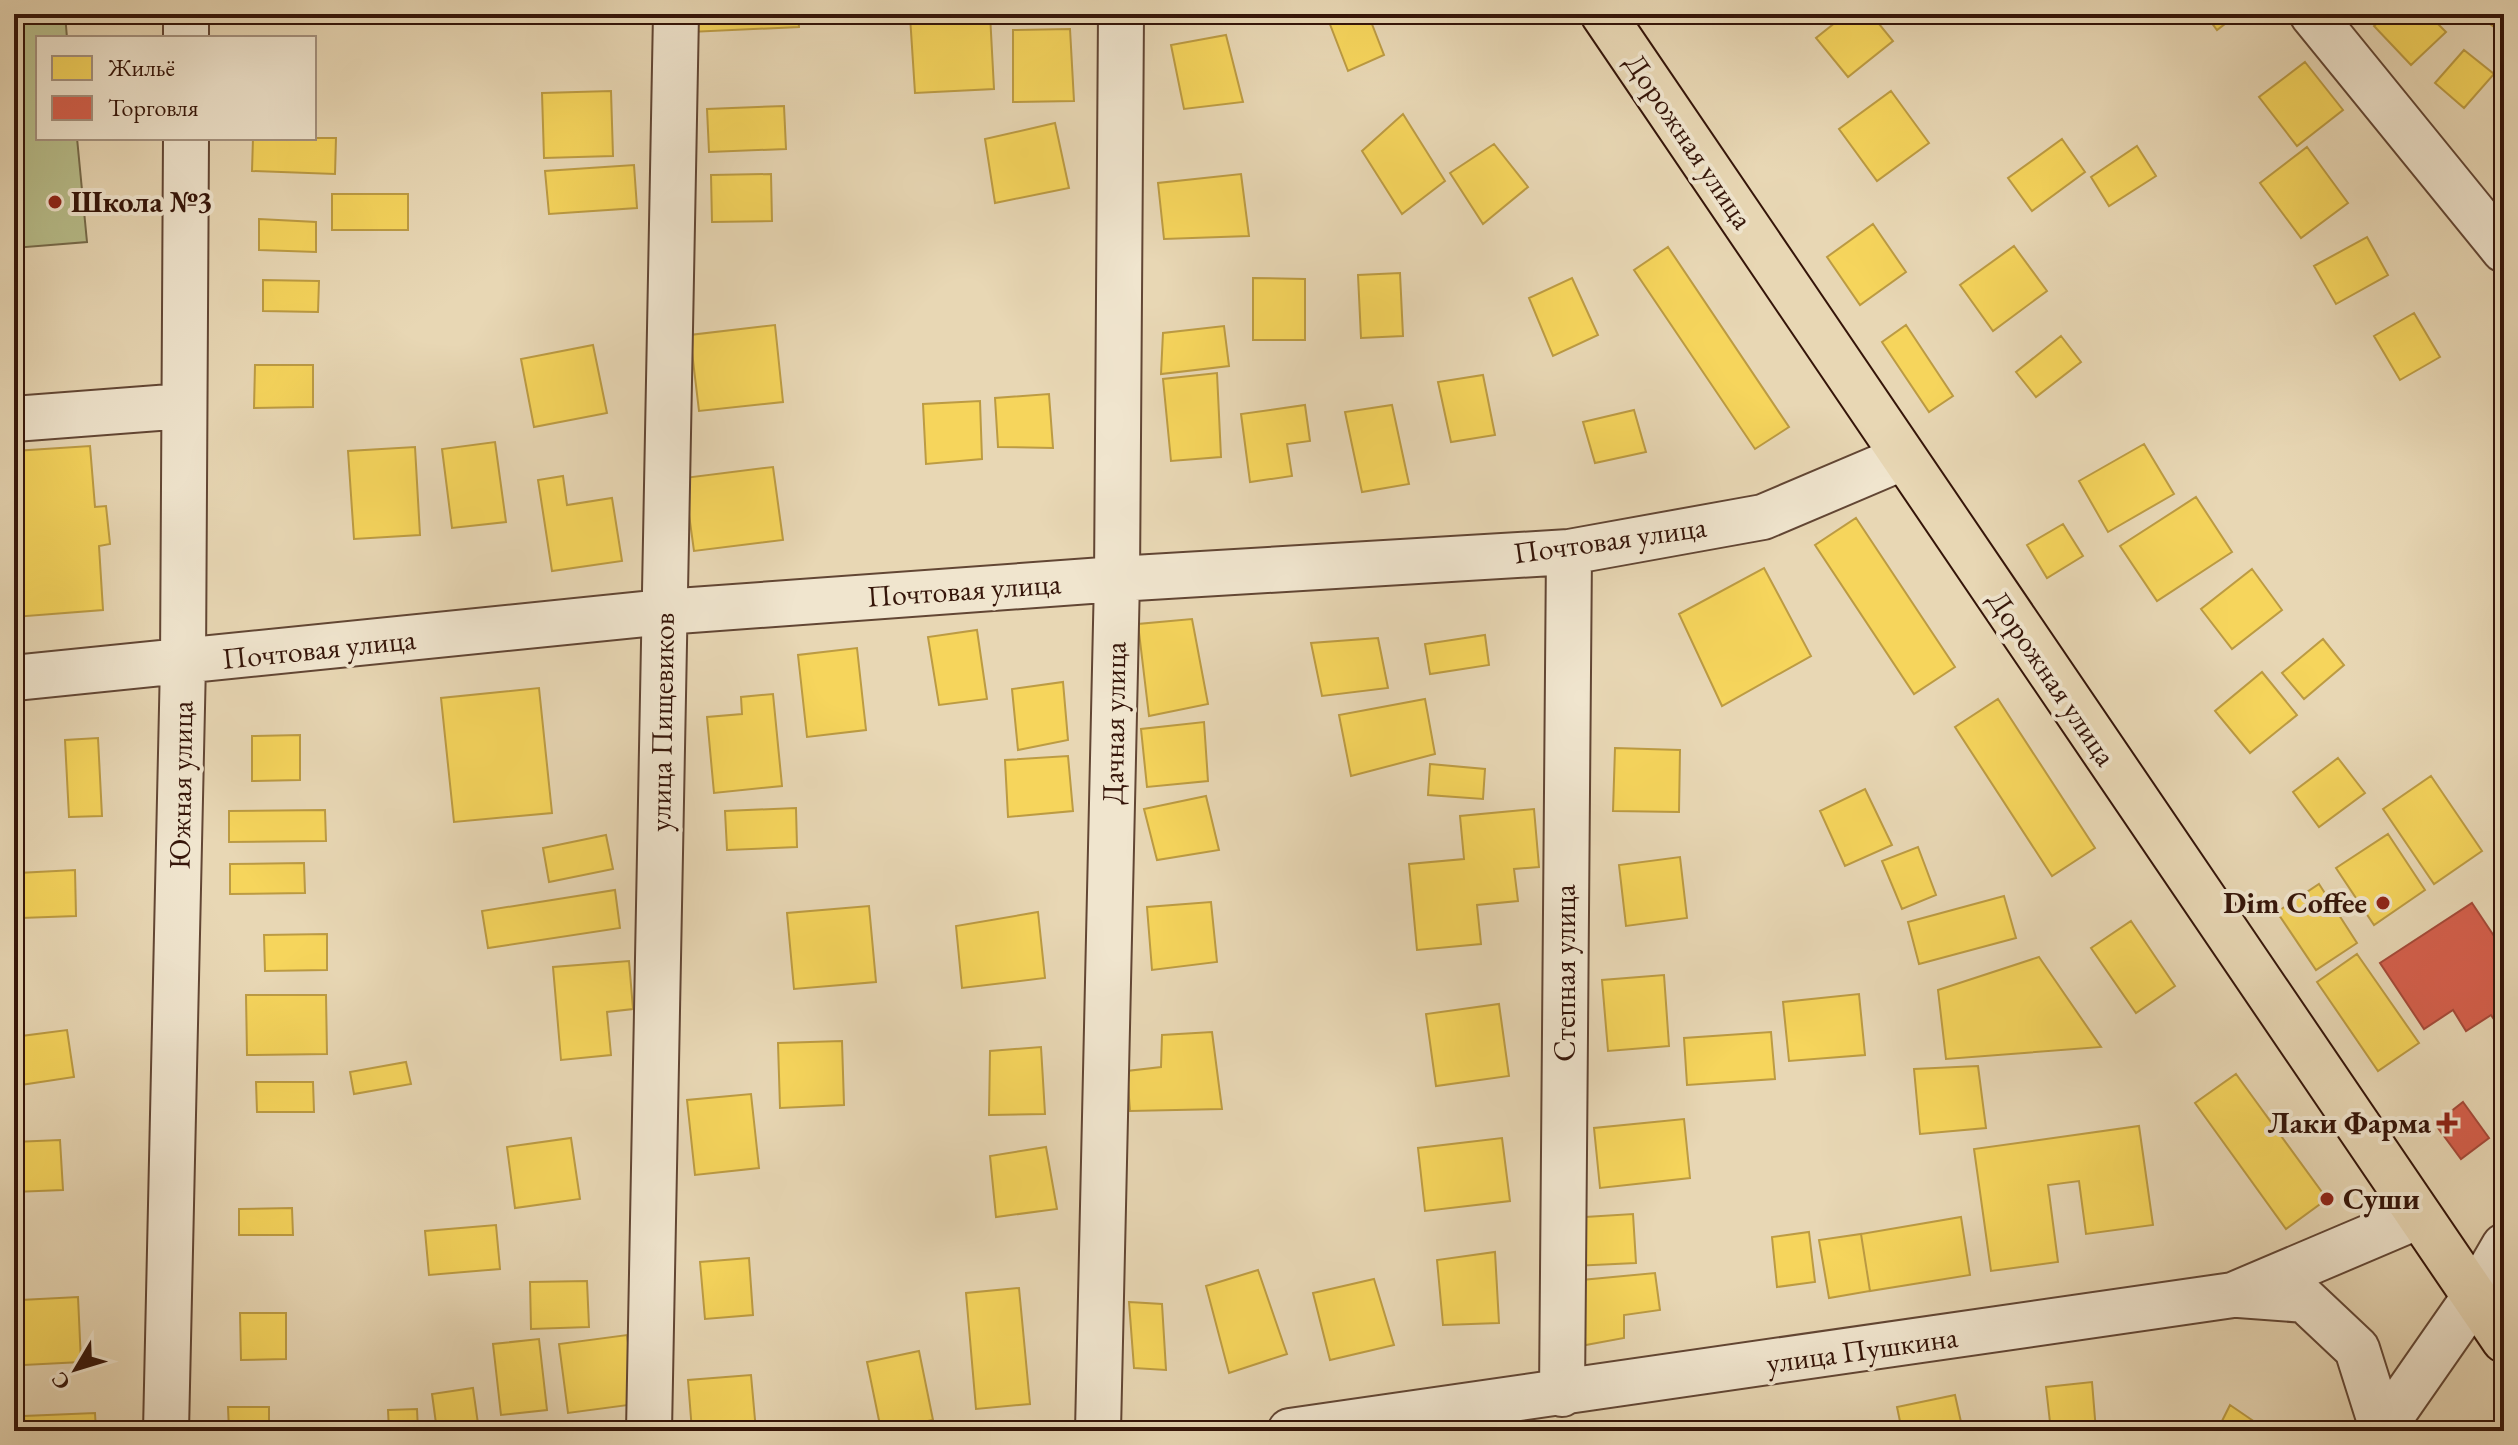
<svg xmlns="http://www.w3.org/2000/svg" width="2518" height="1445" font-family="'EB Garamond',serif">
	<rect width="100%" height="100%" fill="#e8d7b4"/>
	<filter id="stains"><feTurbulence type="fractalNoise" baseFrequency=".0025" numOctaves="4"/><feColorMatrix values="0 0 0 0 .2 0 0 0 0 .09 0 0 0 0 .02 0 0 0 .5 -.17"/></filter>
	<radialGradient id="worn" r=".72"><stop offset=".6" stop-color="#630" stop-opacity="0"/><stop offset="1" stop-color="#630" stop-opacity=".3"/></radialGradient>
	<path fill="#b8be8b" stroke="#766a4a" stroke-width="2" d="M14,14h51l2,24h-29v100h39l10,104 -73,6z"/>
	<path fill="#f6d55c" stroke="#bc9b43" stroke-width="2" d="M690,14h108l1,13 -109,5z
		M990,14l4,75 -79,4 -5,-77z
		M1326,14h53l-9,5 14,36 -36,16z
		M1846,14h25l22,27 -45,36 -32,-39z
		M2205,14h33l-21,16z
		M2387,14h41l18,18 -35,33 -37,-39z
		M2497,14h7v20l-14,-10z
		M1070,29l4,72 -61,1v-72z
		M1226,35l17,67 -59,7 -13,-64z
		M2464,50l30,24 -30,34 -29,-25z
		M2305,62l38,48 -46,36 -38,-49z
		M611,91l2,65 -69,2 -2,-65z
		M1891,91l38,52 -52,38 -38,-52z
		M784,106l2,43 -77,3 -2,-43z
		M1403,114l42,67 -43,33 -40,-63z
		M1055,123l14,65 -74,15 -10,-64z
		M253,138h83l-1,36 -83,-3z
		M2062,139l23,33 -53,39 -24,-33z
		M1494,144l34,43 -45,37 -33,-51z
		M2137,146l19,30 -47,30 -18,-29z
		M2307,147l41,56 -47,35 -41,-55z
		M634,165l3,43 -88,6 -4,-43z
		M771,174l1,47 -60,1 -1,-47z
		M1241,174l8,62 -85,3 -6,-56z
		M332,194h76v36h-76z
		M259,219l57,3v30l-57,-2z
		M1873,224l33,48 -46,33 -33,-48z
		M2367,237l21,38 -52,29 -22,-38z
		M2014,246l33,45 -54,40 -33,-46z
		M1668,247l121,180 -34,22 -121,-179z
		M1400,273l3,63 -42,2 -3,-63z
		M1253,278l52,1v61h-52z
		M1572,278l26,57 -45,21 -24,-58z
		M263,280l56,1 -1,31 -55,-1z
		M2414,313l26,44 -40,23 -26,-44z
		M775,325l8,77 -84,9 -9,-76z
		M1906,325l47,71 -24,16 -47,-70z
		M1224,326l5,40 -68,8 2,-41z
		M2061,336l20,26 -45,35 -20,-25z
		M593,345l14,68 -73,14 -13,-68z
		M255,365h58v42l-59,1z
		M1217,373l4,84 -50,4 -8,-82z
		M1483,375l12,60 -44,7 -13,-60z
		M1049,394l4,54 -55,-1 -3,-49z
		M980,401l2,58 -56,5 -3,-60z
		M1305,405l5,36 -23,3 5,32 -42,6 -9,-68z
		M1392,405l17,79 -47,8 -17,-80z
		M1634,410l12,42 -51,11 -12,-41z
		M495,442l11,80 -54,6 -10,-79z
		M2144,444l30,50 -66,38 -29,-51z
		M90,446l5,61 11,-1 4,38 -11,2 4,64 -89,7v-166z
		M415,447l5,88 -66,4 -6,-88z
		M773,467l10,73 -89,11 -10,-73z
		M563,476l4,29 45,-7 10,63 -70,10 -14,-91z
		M2196,497l36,55 -75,49 -37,-55z
		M1856,518l99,149 -41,27 -99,-149z
		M2063,524l20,32 -36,22 -20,-33z
		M1764,568l47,88 -89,50 -43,-92z
		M2252,569l30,41 -50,39 -31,-40z
		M1192,619l16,85 -59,12 -11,-92z
		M977,630l10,69 -48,6 -11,-68z
		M1485,635l4,30 -59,9 -5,-30z
		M1378,638l10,50 -66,8 -11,-53z
		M2323,639l21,26 -40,34 -22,-26z
		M857,648l9,82 -59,7 -9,-82z
		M2262,672l35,43 -47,38 -35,-42z
		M1063,682l5,58 -50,10 -6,-61z
		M539,688l13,125 -98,9 -13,-124z
		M773,694l9,92 -68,7 -7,-76 35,-3 -1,-17z
		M1425,699l10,55 -84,22 -12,-61z
		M1998,699l97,149 -43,28 -97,-149z
		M1204,722l4,59 -61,6 -6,-58z
		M300,735v45l-48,1v-45z
		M98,738l4,78 -33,1 -4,-77z
		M1615,748l65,2 -1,62 -66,-1z
		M1068,756l5,55 -65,6 -3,-57z
		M2338,758l27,35 -46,34 -26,-35z
		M1430,764l55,5 -2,30 -55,-4z
		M2431,776l51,75 -48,33 -51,-75z
		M1865,789l27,56 -47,21 -25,-55z
		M1206,796l13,54 -62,10 -13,-51z
		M796,808l1,39 -70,3 -2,-39z
		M1534,809l5,58 -25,2 4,32 -41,4 4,39 -64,6 -8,-86 55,-5 -4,-43z
		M325,810l1,31 -97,1v-31z
		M2388,834l37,56 -51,35 -38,-57z
		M606,835l7,34 -64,13 -6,-34z
		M1918,847l18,48 -34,14 -20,-48z
		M1680,857l7,61 -61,8 -7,-61z
		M304,863l1,30 -75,1v-30z
		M75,870l1,46 -55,2 -3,-45z
		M2319,884l38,59 -41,27 -39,-58z
		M615,890l5,38 -132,20 -6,-37z
		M2004,896l12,42 -97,26 -11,-42z
		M1211,902l6,60 -65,8 -5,-63z
		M869,906l7,76 -82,7 -7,-76z
		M1038,912l7,66 -83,10 -6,-62z
		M2131,921l44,65 -39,27 -45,-65z
		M327,934v36l-62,1 -1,-36z
		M2357,954l62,89 -41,28 -61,-89z
		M2039,957l62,90 -155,12 -8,-69z
		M629,961l4,48 -26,3 4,43 -50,5 -8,-93z
		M1664,975l5,71 -61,5 -6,-71z
		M1859,994l6,61 -76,6 -6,-59z
		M246,995h80l1,59 -80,1z
		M1499,1004l10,72 -73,10 -10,-72z
		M67,1030l7,47 -60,9v-49z
		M1212,1032l10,77 -92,2 -3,-40 34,-4 1,-32z
		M1771,1032l4,47 -88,6 -3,-47z
		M842,1041l2,64 -64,3 -2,-65z
		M1041,1047l4,67 -56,1 1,-64z
		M406,1062l5,22 -57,10 -4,-22z
		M1978,1066l8,62 -66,6 -6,-65z
		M2236,1074l91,125 -41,30 -91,-126z
		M256,1082h57l1,30h-57z
		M751,1094l8,74 -64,7 -8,-75z
		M1684,1119l6,59 -90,10 -6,-60z
		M2139,1126l14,99 -67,9 -7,-53 -31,4 10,77 -67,9 -17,-122z
		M571,1138l9,61 -65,9 -8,-61z
		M1502,1138l8,63 -85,10 -7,-63z
		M60,1140l3,50 -49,2v-50z
		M1046,1147l11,62 -61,8 -6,-61z
		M292,1208l1,27h-54v-26z
		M1633,1214l3,49 -64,3 -3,-48z
		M1961,1217l9,58 -100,16 -9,-57z
		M496,1225l4,44 -71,6 -4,-44z
		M1809,1232l6,50 -38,5 -5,-50z
		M1861,1234l9,57 -41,7 -10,-58z
		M1495,1252l4,71 -56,2 -6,-65z
		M749,1258l4,57 -48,4 -5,-57z
		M1258,1270l29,84 -58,19 -23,-87z
		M1655,1273l5,37 -36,5v23l-49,9 -4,-66z
		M1374,1279l20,66 -64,15 -17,-67z
		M587,1281l2,46 -58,2 -1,-47z
		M1019,1288l11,116 -54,5 -10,-116z
		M78,1297l3,65 -57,3 -3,-65z
		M1129,1302l33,2 4,66 -32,-2z
		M240,1313h46v46l-45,1z
		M627,1335l9,69 -68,9 -9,-69z
		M539,1339l8,71 -46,5 -8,-71z
		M919,1351l14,69 -52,10 -14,-68z
		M751,1375l5,56h-64l-4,-51z
		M2092,1382l4,49h-45l-5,-44z
		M473,1388l6,43h-42l-5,-37z
		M1955,1395l8,36h-61l-5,-24z
		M2230,1405l38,26h-51z
		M228,1407h41v24h-40z
		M417,1409l1,22h-29l-1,-21z
		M95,1413l1,18h-71l-1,-15z
		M342,1422l1,9h-44v-8z
		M1837,1424l1,7h-60z"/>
	<path fill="#d6604d" stroke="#a64a39" stroke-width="2" d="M2472,903l32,48v83l-13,-19 -25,16 -13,-21 -29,19 -44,-66z
		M2463,1102l26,36 -28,21 -26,-35z"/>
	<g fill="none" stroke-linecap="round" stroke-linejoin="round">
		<defs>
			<path id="minor" d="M2312,14l192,236
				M186,38v-24
				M14,419l170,-13
				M14,678l650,-66 453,-33 452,-27 194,-35 139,-59
				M2239,1295l66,5 52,49 25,79
				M1562,1394l7,-842
				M166,1431l17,-768 3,-525
				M649,1431l27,-1417
				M1098,1431l19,-852 4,-565
				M1290,1431l943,-136 186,-79
				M2381,1431l94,-135 29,-50"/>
			<path id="major" d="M1603,14l901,1326"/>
		</defs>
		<use href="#minor" stroke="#624634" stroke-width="48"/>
		<use href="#major" stroke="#351509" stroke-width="48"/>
		<use href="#minor" stroke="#f0e5ce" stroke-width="44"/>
		<use href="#major" stroke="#e8d7b4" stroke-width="44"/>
	</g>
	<g fill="#8f2418" stroke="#f0e5ce" stroke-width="3">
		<circle cx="55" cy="202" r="8"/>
		<circle cx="2383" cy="903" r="8"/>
		<path d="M2443 1111h8v8h8v8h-8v8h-8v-8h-8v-8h8z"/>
		<circle cx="2327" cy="1199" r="8"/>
	</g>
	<g text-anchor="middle" stroke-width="8" stroke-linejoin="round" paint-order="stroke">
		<g font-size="30" fill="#351509" stroke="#f0e5ce">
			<text transform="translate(1689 141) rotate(56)" y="10">Дорожная улица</text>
			<text transform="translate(1610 540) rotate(-8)" y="10">Почтовая улица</text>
			<text transform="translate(964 590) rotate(-4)" y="10">Почтовая улица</text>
			<text transform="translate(319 649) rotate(-6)" y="10">Почтовая улица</text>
			<text transform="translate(2052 678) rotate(56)" y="10">Дорожная улица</text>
			<text transform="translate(662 722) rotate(-89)" y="10">улица Пищевиков</text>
			<text transform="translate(1114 723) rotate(-89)" y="10">Дачная улица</text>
			<text transform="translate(181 785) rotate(-89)" y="10">Южная улица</text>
			<text transform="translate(1565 973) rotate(-90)" y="10">Степная улица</text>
			<text transform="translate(1862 1350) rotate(-8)" y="10">улица Пушкина</text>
		</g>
		<g font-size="30" font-weight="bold" fill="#351509" stroke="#f0e5ce" text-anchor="start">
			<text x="71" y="212">Школа №3</text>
			<text x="2367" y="913" text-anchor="end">Dim Coffee</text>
			<text x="2431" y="1133" text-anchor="end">Лаки Фарма</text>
			<text x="2343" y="1209">Суши</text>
		</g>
	</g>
	<rect width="2518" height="1445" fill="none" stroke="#e8d7b4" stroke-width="48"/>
	<rect x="16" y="16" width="2486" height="1413" fill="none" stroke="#351509" stroke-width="4"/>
	<rect x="24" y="24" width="2470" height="1397" fill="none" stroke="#351509" stroke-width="2"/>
	<rect x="36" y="36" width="280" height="104" fill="#f0e5ce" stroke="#a5927f" stroke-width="2"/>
	<rect x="52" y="56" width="40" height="24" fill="#f6d55c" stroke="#a5927f" stroke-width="2"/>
	<text x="108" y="76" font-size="24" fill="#351509">Жильё</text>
	<rect x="52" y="96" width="40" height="24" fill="#d6604d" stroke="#a5927f" stroke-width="2"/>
	<text x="108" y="116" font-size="24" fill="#351509">Торговля</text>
	<g transform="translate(76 1369) rotate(232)" stroke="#f0e5ce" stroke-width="6" paint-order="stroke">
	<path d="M0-6L14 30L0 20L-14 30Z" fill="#351509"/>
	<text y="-12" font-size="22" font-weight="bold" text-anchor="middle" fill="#351509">С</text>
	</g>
	<rect width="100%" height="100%" filter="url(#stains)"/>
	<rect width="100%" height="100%" fill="url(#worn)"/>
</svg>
